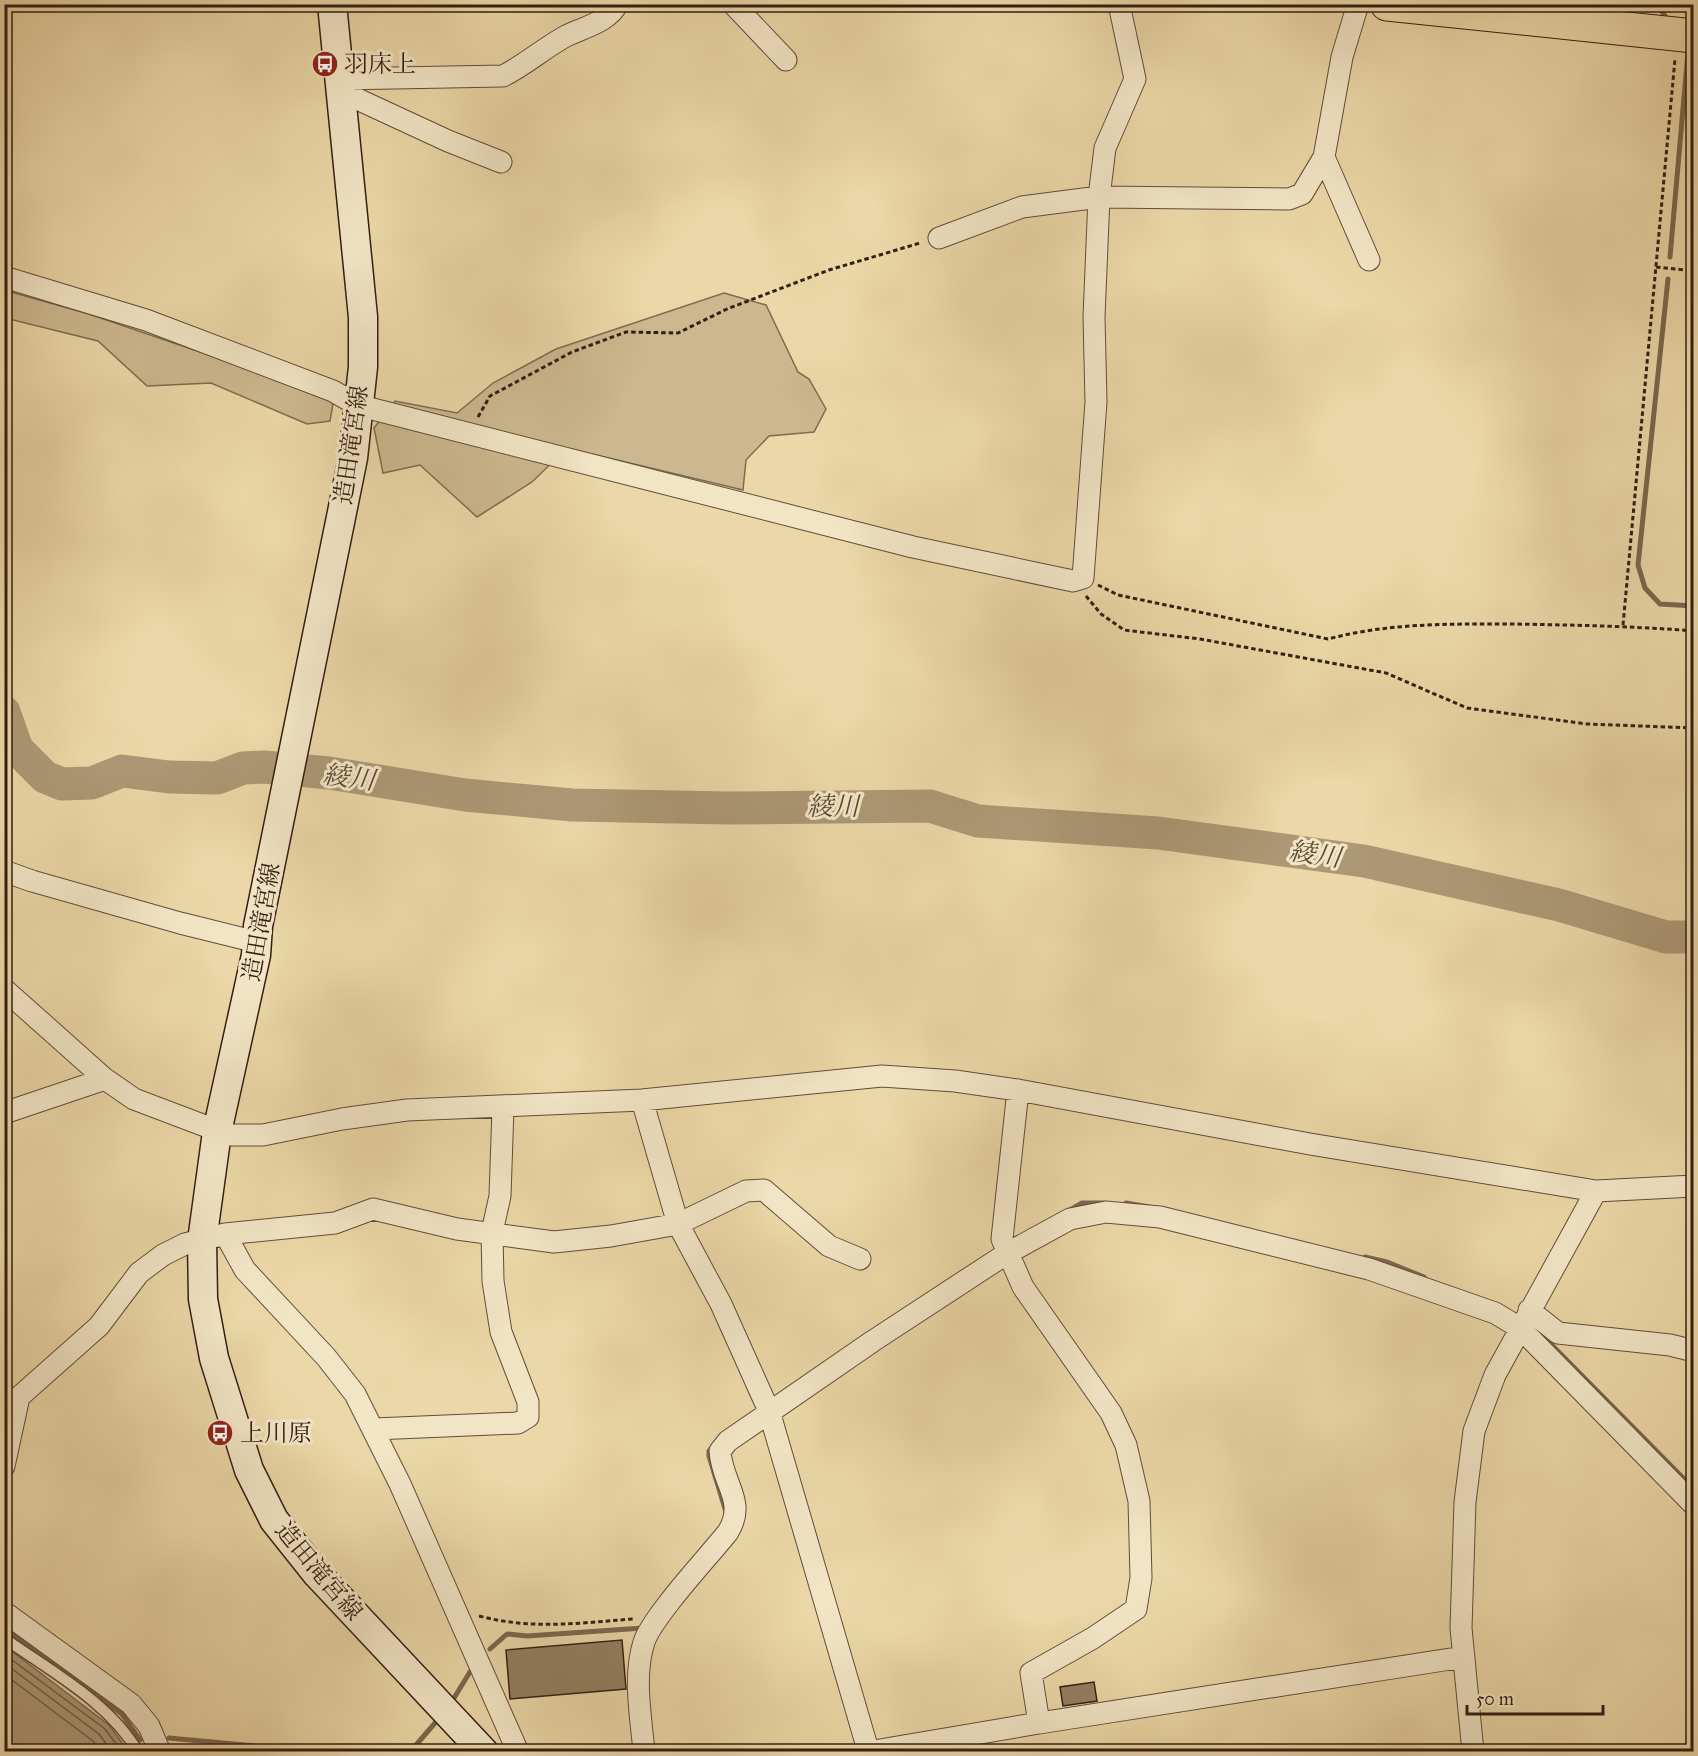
<svg xmlns="http://www.w3.org/2000/svg" width="1698" height="1756" font-family="'IM FELL Great Primer','Noto Serif JP',serif">
	<rect width="100%" height="100%" fill="#ebd7a7"/>
	<filter id="stains"><feTurbulence type="fractalNoise" baseFrequency=".00333" numOctaves="4"/><feColorMatrix values="0 0 0 0 .2 0 0 0 0 .09 0 0 0 0 .02 0 0 0 .5 -.17"/></filter>
	<radialGradient id="worn" r=".72"><stop offset=".6" stop-color="#630" stop-opacity="0"/><stop offset="1" stop-color="#630" stop-opacity=".3"/></radialGradient>
	<path fill="#ccb88e" stroke="#806b51" stroke-width="1.5" d="M4,290l85,24 245,84 -4,23 -23,3 -96,-41 -64,3 -49,-45 -93,-23z
		M724,293l42,12 32,67 11,7 17,30 -12,23 -45,4 -23,24 -3,30 -176,-42 -35,34 -55,35 -57,-52 -37,8 -9,-45 21,-27 62,12 36,-30 63,-34z"/>
	<path fill="#ac9875" stroke="#7c674e" stroke-width="1.5" d="M5,1646l104,79 19,26h-123z"/>
	<g fill="none" stroke-linecap="round" stroke-linejoin="round">
		<path stroke="#705b44" stroke-width="1.5" d="M4,1654l101,75 17,23
			M4,1663l95,71 13,18
			M4,1674l89,67 8,11"/>
		<path stroke="#7c674e" stroke-width="5" d="M1657,4l10,15
			M1670,257l18,-205
			M1668,279l-30,286 7,23 15,16 34,2
			M1126,1203l23,4
			M1070,1210l12,-7h22
			M1365,1257l22,5 37,15
			M1534,1327l160,162
			M714,1445l-5,6v5l17,56
			M4,1627l118,87 18,26
			M490,1649l17,-15 20,2 116,-8
			M454,1698l19,-31
			M169,1738l150,14
			M410,1752l25,-29"/>
		<path stroke="#ac9875" stroke-width="33" d="M4,712l13,37 28,28 17,7 30,-1 30,-12 47,6 48,1 26,-10 21,-1 65,6 136,22 107,10 157,3 201,-2 48,15 180,12 206,28 195,44 107,32h28"/>
	</g>
	<path fill="#937e60" stroke="#331e14" stroke-width="1.5" d="M622,1640l4,49 -116,10 -4,-49z
		M1094,1682l3,19 -34,5 -3,-19z"/>
	<g fill="none" stroke-linecap="round" stroke-linejoin="round">
		<defs>
			<path id="lane" d="M4,1638c46,33 105,64 134,114"/>
			<path id="street" d="M733,4l53,56
				M339,79l164,-3c22,-11 41,-28 63,-40 16,-8 43,-14 51,-32
				M340,91l108,50 53,21
				M1324,157l45,103
				M939,238l83,-31 77,-10 190,2 13,-5 22,-37 18,-100 16,-53
				M4,277l142,43 187,71 24,14 556,142 160,34 10,-3 13,-176 -2,-85 5,-120 6,-49 30,-69 -16,-75
				M4,871l28,10 148,42 77,19
				M4,989l101,90 29,20 95,36h34l79,-16 65,-9 235,-10 240,-24 73,5 63,9 292,54 286,47 98,-5
				M642,1100l36,124 43,80 48,107 99,339
				M4,1113l101,-34
				M225,1234l110,-11 38,-14 84,20 97,13 57,-6 67,-12 68,-33 18,-1 65,56 31,13
				M1529,1310l29,23 112,12 24,6
				M374,1429l144,-6 10,-6v-15l-27,-70 -8,-51 -1,-49 8,-36 3,-88
				M4,1466l15,-69 80,-71 40,-53 24,-18 22,-11 40,-10 20,36 81,87 29,37 45,90 118,268
				M4,1612l127,92 18,22 11,26
				M1039,1723l424,-66
				M644,1752c-3,-35 -11,-76 0,-110 8,-25 65,-86 84,-110 19,-31 -6,-48 -8,-81l8,-10 145,-100 133,-87 64,-35 36,-7 54,5 209,52 126,44 25,15 174,177
				M868,1752l171,-29 -8,-50 62,-35 43,-29 5,-31 -2,-77 -13,-56 -15,-32 -88,-126 -21,-48 16,-149
				M1473,1752l-12,-124 4,-126 9,-71 21,-56 101,-184"/>
			<path id="secondary" d="M332,4l31,313v50l-10,91 -95,468 -2,29 -39,177 -15,109 1,58 11,59 35,112 25,50 43,54 167,178"/>
			<path id="highway" d="M1387,4l307,32"/>
		</defs>
		<use href="#lane" stroke="#614c39" stroke-width="13"/>
		<use href="#street" stroke="#614c39" stroke-width="23"/>
		<use href="#secondary" stroke="#331e14" stroke-width="31"/>
		<use href="#highway" stroke="#331e14" stroke-width="35"/>
		<path stroke="#331e14" stroke-width="3" stroke-dasharray="4.5 3" stroke-linecap="butt" d="M1656,267l38,4
			M478,417l12,-21 82,-44 54,-20 52,1 49,-24 102,-39 91,-27
			M1098,585l20,10 210,44c60,-16 120,-15 182,-15 62,1 122,2 184,7
			M1086,596l15,18 23,16 76,9 186,34 81,35 120,16 107,4
			M1623,625l52,-566
			M479,1616c54,14 99,7 154,3"/>
		<use href="#lane" stroke="#f2e5c6" stroke-width="10"/>
		<use href="#street" stroke="#f2e5c6" stroke-width="21"/>
		<use href="#secondary" stroke="#f2e5c6" stroke-width="28"/>
		<use href="#highway" stroke="#ebd7a7" stroke-width="33"/>
	</g>
	<defs>
		<symbol id="bus-disc" viewBox="-11 -11 22 22"><circle r="9.5" fill="#8f2418" stroke="#f2e5c6"/><path d="M-5-6H5V4H4V6H2V4H-2V6H-4V4H-5ZM-3.5-4V0h7V-4ZM-3.5 1.2v1.5H-2V1.2ZM2 1.2v1.5H3.5V1.2Z" fill="#fff"/></symbol>
	</defs>
	<g fill-rule="evenodd">
		<use href="#bus-disc" x="310" y="49" width="30" height="30"/>
		<use href="#bus-disc" x="205" y="1418" width="30" height="30"/>
	</g>
	<g text-anchor="middle" stroke-width="6" stroke-linejoin="round" paint-order="stroke">
		<g font-size="24" fill="#331e14" stroke="#f2e5c6" text-anchor="start">
			<text x="344" y="72">羽床上</text>
			<text x="240" y="1441">上川原</text>
		</g>
		<g font-size="24" fill="#331e14" stroke="#f2e5c6">
			<text transform="translate(351 445) rotate(-82)" y="8">造田滝宮線</text>
			<text transform="translate(261 922) rotate(-80)" y="8">造田滝宮線</text>
			<text transform="translate(319 1571) rotate(50)" y="8">造田滝宮線</text>
		</g>
		<g font-size="26" font-style="italic" fill="#5d4936" stroke="#f2e5c6">
			<text transform="translate(349 777) rotate(7)" y="9">綾川</text>
			<text x="833" y="815">綾川</text>
			<text transform="translate(1315 854) rotate(8)" y="9">綾川</text>
		</g>
	</g>
	<rect width="1698" height="1756" fill="none" stroke="#ebd7a7" stroke-width="24"/>
	<rect x="6" y="6" width="1686" height="1744" fill="none" stroke="#331e14" stroke-width="3"/>
	<rect x="12" y="12" width="1674" height="1732" fill="none" stroke="#331e14" stroke-width="1.5"/>
	<path d="M1467 1705v9h136v-9" fill="none" stroke="#331e14" stroke-width="3"/>
	<text x="1476" y="1705" font-size="18" fill="#331e14" stroke="#f2e5c6" stroke-width="4.5" paint-order="stroke">50 m</text>
	<rect width="100%" height="100%" filter="url(#stains)"/>
	<rect width="100%" height="100%" fill="url(#worn)"/>
</svg>
